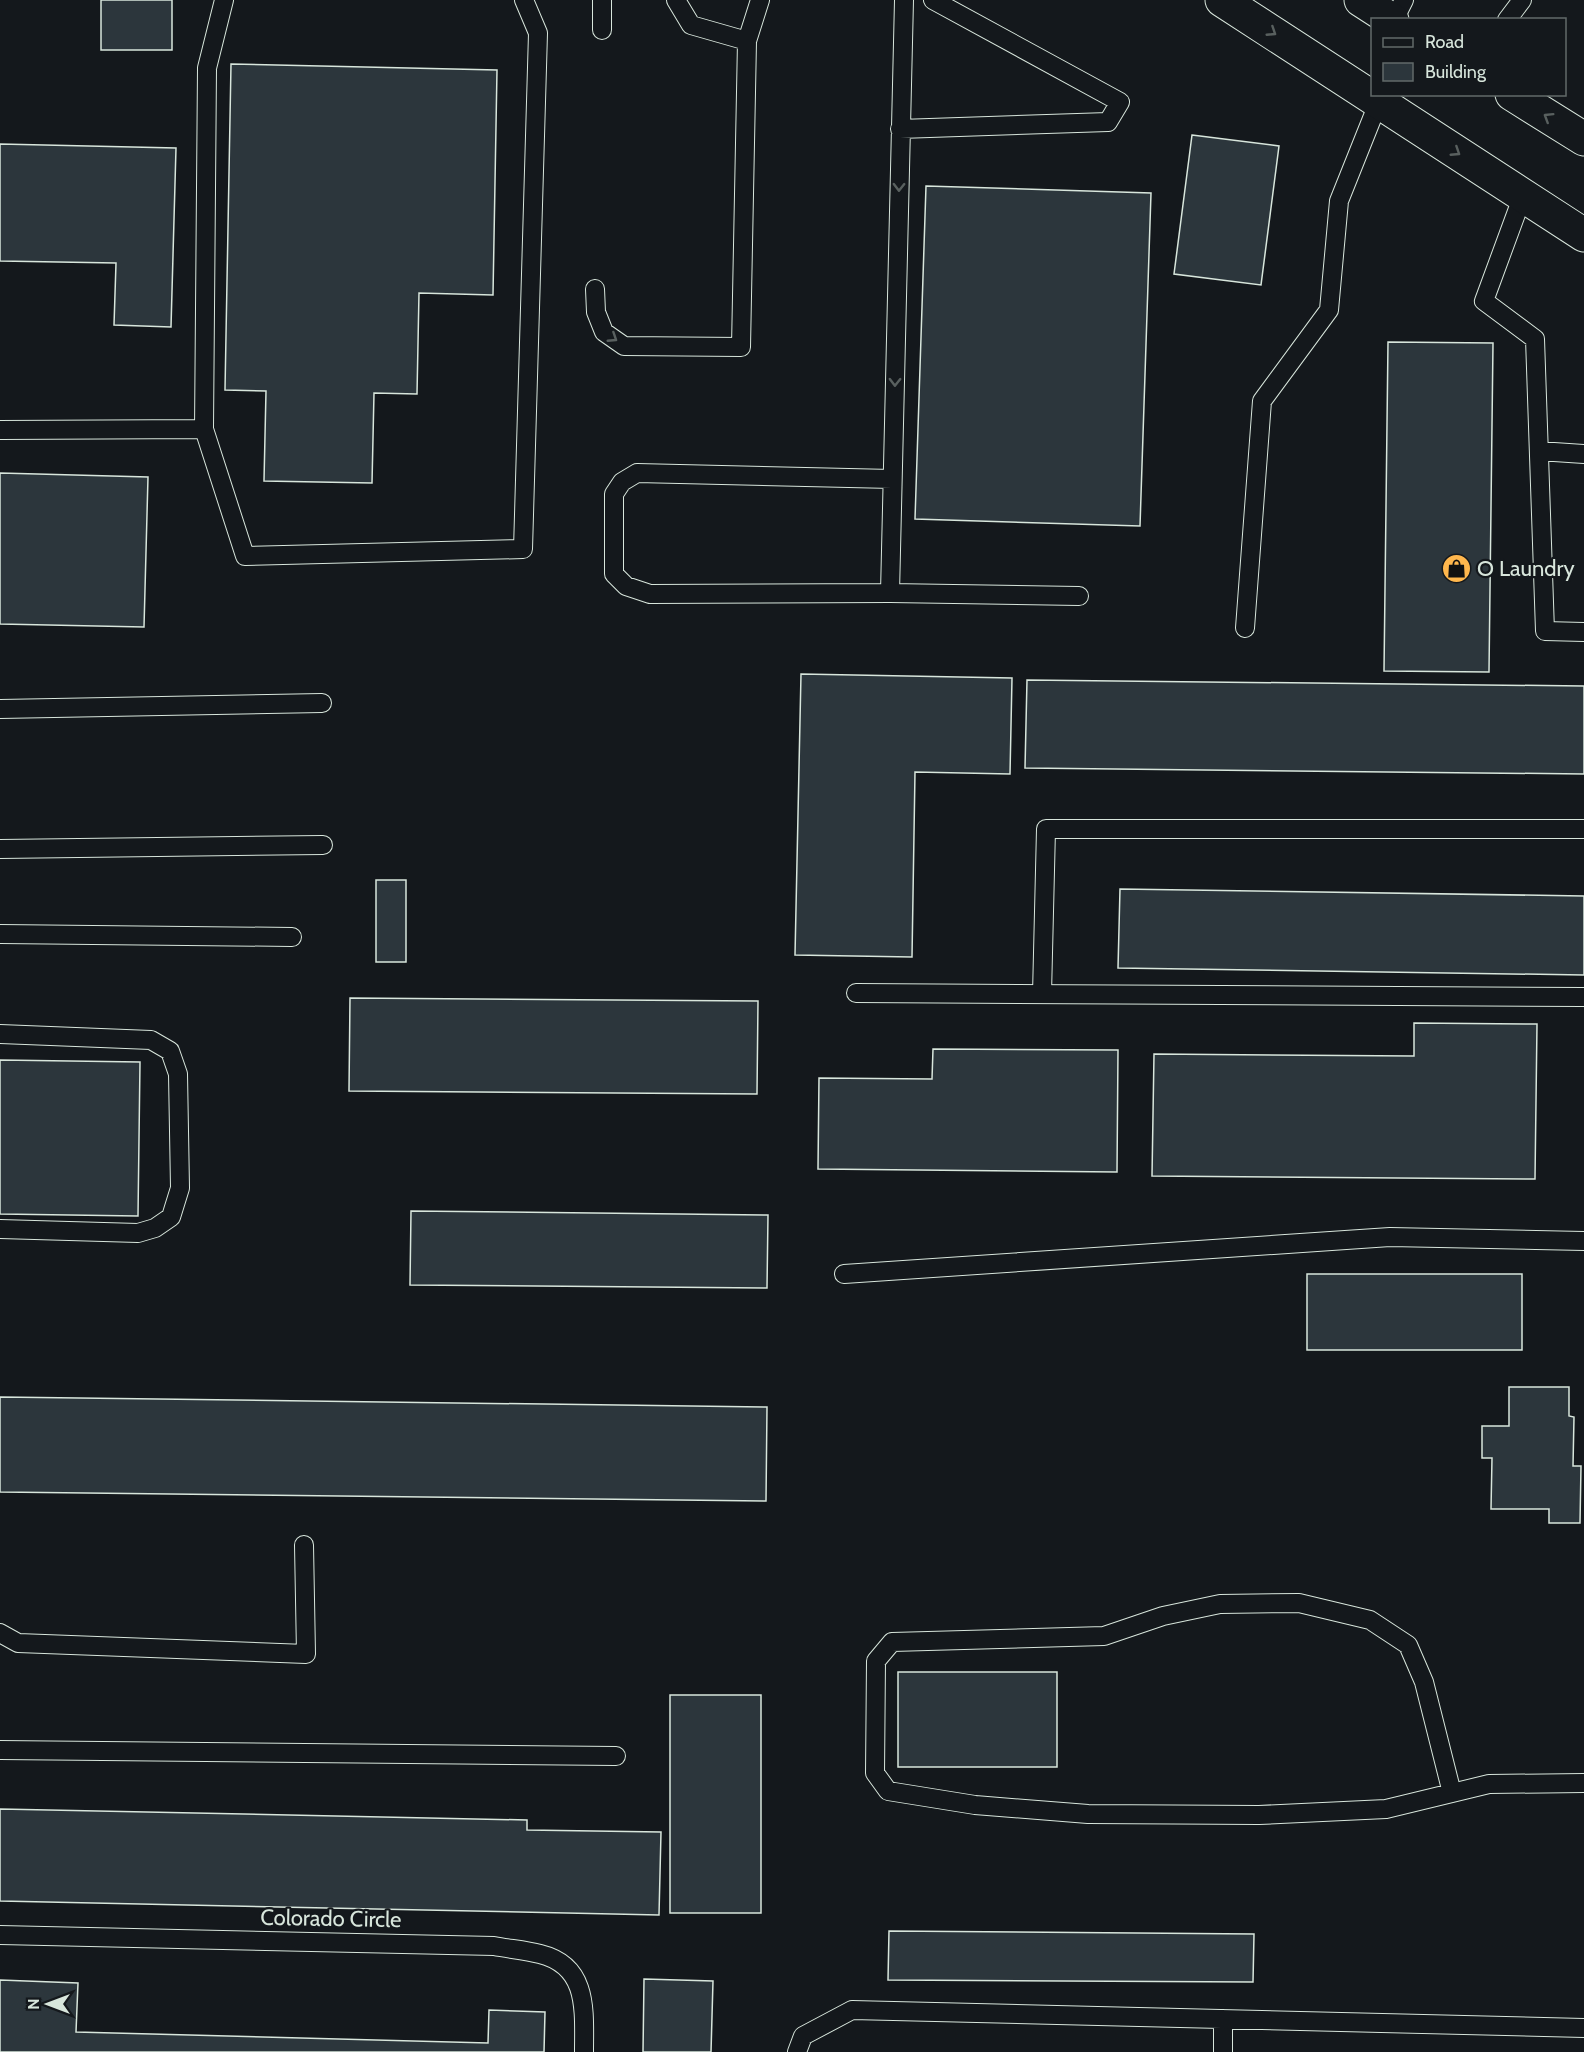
<svg xmlns="http://www.w3.org/2000/svg" width="1584" height="2052" font-family="Cabin,sans-serif">
	<rect width="100%" height="100%" fill="#14181c"/>
	<path fill="#2c363c" stroke="#d8e6dc" stroke-width="1.5" d="M101,0h71v50h-71z
		M231,64l266,6 -4,225 -74,-2 -2,101 -43,-1 -2,90 -108,-2 2,-90 -41,-1z
		M1192,135l87,11 -18,139 -87,-11z
		M0,144l176,4 -5,179 -57,-2 2,-62 -116,-2z
		M926,186l225,7 -11,333 -225,-7z
		M1388,342l105,1 -4,329 -105,-1z
		M0,473l148,4 -4,150 -144,-3z
		M801,674l211,4 -2,96 -95,-2 -3,185 -117,-2z
		M1027,680l557,6v88l-559,-6z
		M376,880h30v82h-30z
		M1120,889l464,7v79l-466,-7z
		M350,998l408,3 -1,93 -408,-3z
		M1414,1023l123,1 -2,155 -383,-3 2,-122 260,2z
		M933,1049l185,1 -1,122 -299,-3 1,-91 113,1z
		M0,1060l140,2 -2,154 -138,-2z
		M411,1211l357,4 -1,73 -357,-3z
		M1307,1274h215v76h-215z
		M1509,1387h60v29l5,1 -1,49h8l-1,57h-31v-14h-58l1,-51h-10v-32h27z
		M0,1397l767,10 -1,94 -766,-9z
		M898,1672h159v95h-159z
		M670,1695h91v218h-91z
		M0,1809l527,11v10l134,2 -2,83 -659,-14z
		M889,1931l365,3 -1,48 -365,-2z
		M644,1979l69,2 -2,71h-68z
		M0,1980l78,3 -2,49 412,11 1,-33 56,2 -1,40h-544z"/>
	<g fill="none" stroke-linecap="round" stroke-linejoin="round">
		<defs>
			<path id="service" d="M602,0v30
				M676,0l15,25 56,16
				M1394,20l10,-20
				M1507,20l15,-20
				M900,129l208,-7 12,-20 -187,-102
				M1523,195l-39,106 51,38 10,292 39,1
				M595,289l1,23 8,20 20,14 117,1 6,-306 13,-41
				M204,429l41,127 278,-7 15,-516 -14,-33
				M0,430l204,-1 3,-361 17,-68
				M1539,451l45,3
				M892,479l-255,-6 -15,9 -8,12v80l12,12 24,8 240,-1 189,3
				M890,593l14,-593
				M1245,628l17,-227 67,-91 10,-109 40,-100
				M0,709l322,-6
				M0,849l323,-4
				M0,934l292,3
				M856,993l728,4
				M1042,994l4,-165h538
				M0,1034l151,6 19,11 8,23 2,114 -9,29 -16,11 -17,5 -138,-4
				M844,1274l546,-37 194,4
				M0,1633l18,10 288,11 -2,-109
				M0,1750l616,6
				M1452,1793l-28,-111 -16,-37 -38,-25 -71,-17 -79,1 -57,12 -59,20 -212,6 -16,19 -1,112 13,18 87,14 113,9 171,1 127,-6 103,-25 95,-1
				M0,1935l494,11c15,3 31,4 46,8 49,12 44,57 44,98
				M1223,2019v33
				M797,2052l6,-16 49,-26 732,18"/>
			<path id="primary" d="M1222,0l362,235
				M1361,0l31,20
				M1512,94l72,45"/>
		</defs>
		<use href="#service" stroke="#d8e6dc" stroke-width="20"/>
		<use href="#primary" stroke="#d8e6dc" stroke-width="35"/>
		<use href="#service" stroke="#14181c" stroke-width="18"/>
		<use href="#primary" stroke="#14181c" stroke-width="33"/>
	</g>
	<defs><path id="oneway-chevron" d="M-2-3.5L2.5 0L-2 3.5" fill="none" stroke-width="1.6" stroke-linecap="round" stroke-linejoin="round" transform="scale(1.5)"/></defs>
	<g stroke="#59605f">
		<use href="#oneway-chevron" transform="translate(1272 32) rotate(33)"/>
		<use href="#oneway-chevron" transform="translate(1548 117) rotate(-148)"/>
		<use href="#oneway-chevron" transform="translate(1456 152) rotate(33)"/>
		<use href="#oneway-chevron" transform="translate(899 187) rotate(91)"/>
		<use href="#oneway-chevron" transform="translate(613 338) rotate(33)"/>
		<use href="#oneway-chevron" transform="translate(895 382) rotate(91)"/>
	</g>
	<defs>
		<symbol id="shop-disc" viewBox="-11 -11 22 22"><circle r="9.5" fill="#ffb74d" stroke="#14181c"/><path d="M-5-2.5h2.3a2.7 3.5 0 0 1 5.4 0H5L5.5 6h-11ZM-1.5-2.5h3a1.5 2.3 0 0 0-3 0Z" fill="#111"/></symbol>
	</defs>
	<g fill-rule="evenodd">
		<use href="#shop-disc" x="1440" y="552" width="33" height="33"/>
	</g>
	<g text-anchor="middle" stroke-width="4.5" stroke-linejoin="round" paint-order="stroke">
		<g font-size="22" fill="#d8e6dc" stroke="#14181c" text-anchor="start">
			<text x="1477" y="576">O Laundry</text>
		</g>
		<g font-size="22" fill="#d8e6dc" stroke="#14181c">
			<text transform="translate(331 1918) rotate(1)" y="8">Colorado Circle</text>
		</g>
	</g>
	<rect x="1371" y="18" width="195" height="78" fill="#14181c" stroke="#626a69" stroke-width="1.5"/>
	<rect x="1383" y="38" width="30" height="9" fill="#14181c" stroke="#626a69" stroke-width="1.5"/>
	<text x="1425" y="48" font-size="18" fill="#d8e6dc">Road</text>
	<rect x="1383" y="63" width="30" height="18" fill="#2c363c" stroke="#626a69" stroke-width="1.5"/>
	<text x="1425" y="78" font-size="18" fill="#d8e6dc">Building</text>
	<g transform="translate(48 2004) rotate(270)" stroke="#14181c" stroke-width="4.5" paint-order="stroke">
	<path d="M0-4.5L10 22L0 15L-10 22Z" fill="#d8e6dc"/>
	<text y="-9" font-size="16" font-weight="bold" text-anchor="middle" fill="#d8e6dc">N</text>
	</g>
</svg>
